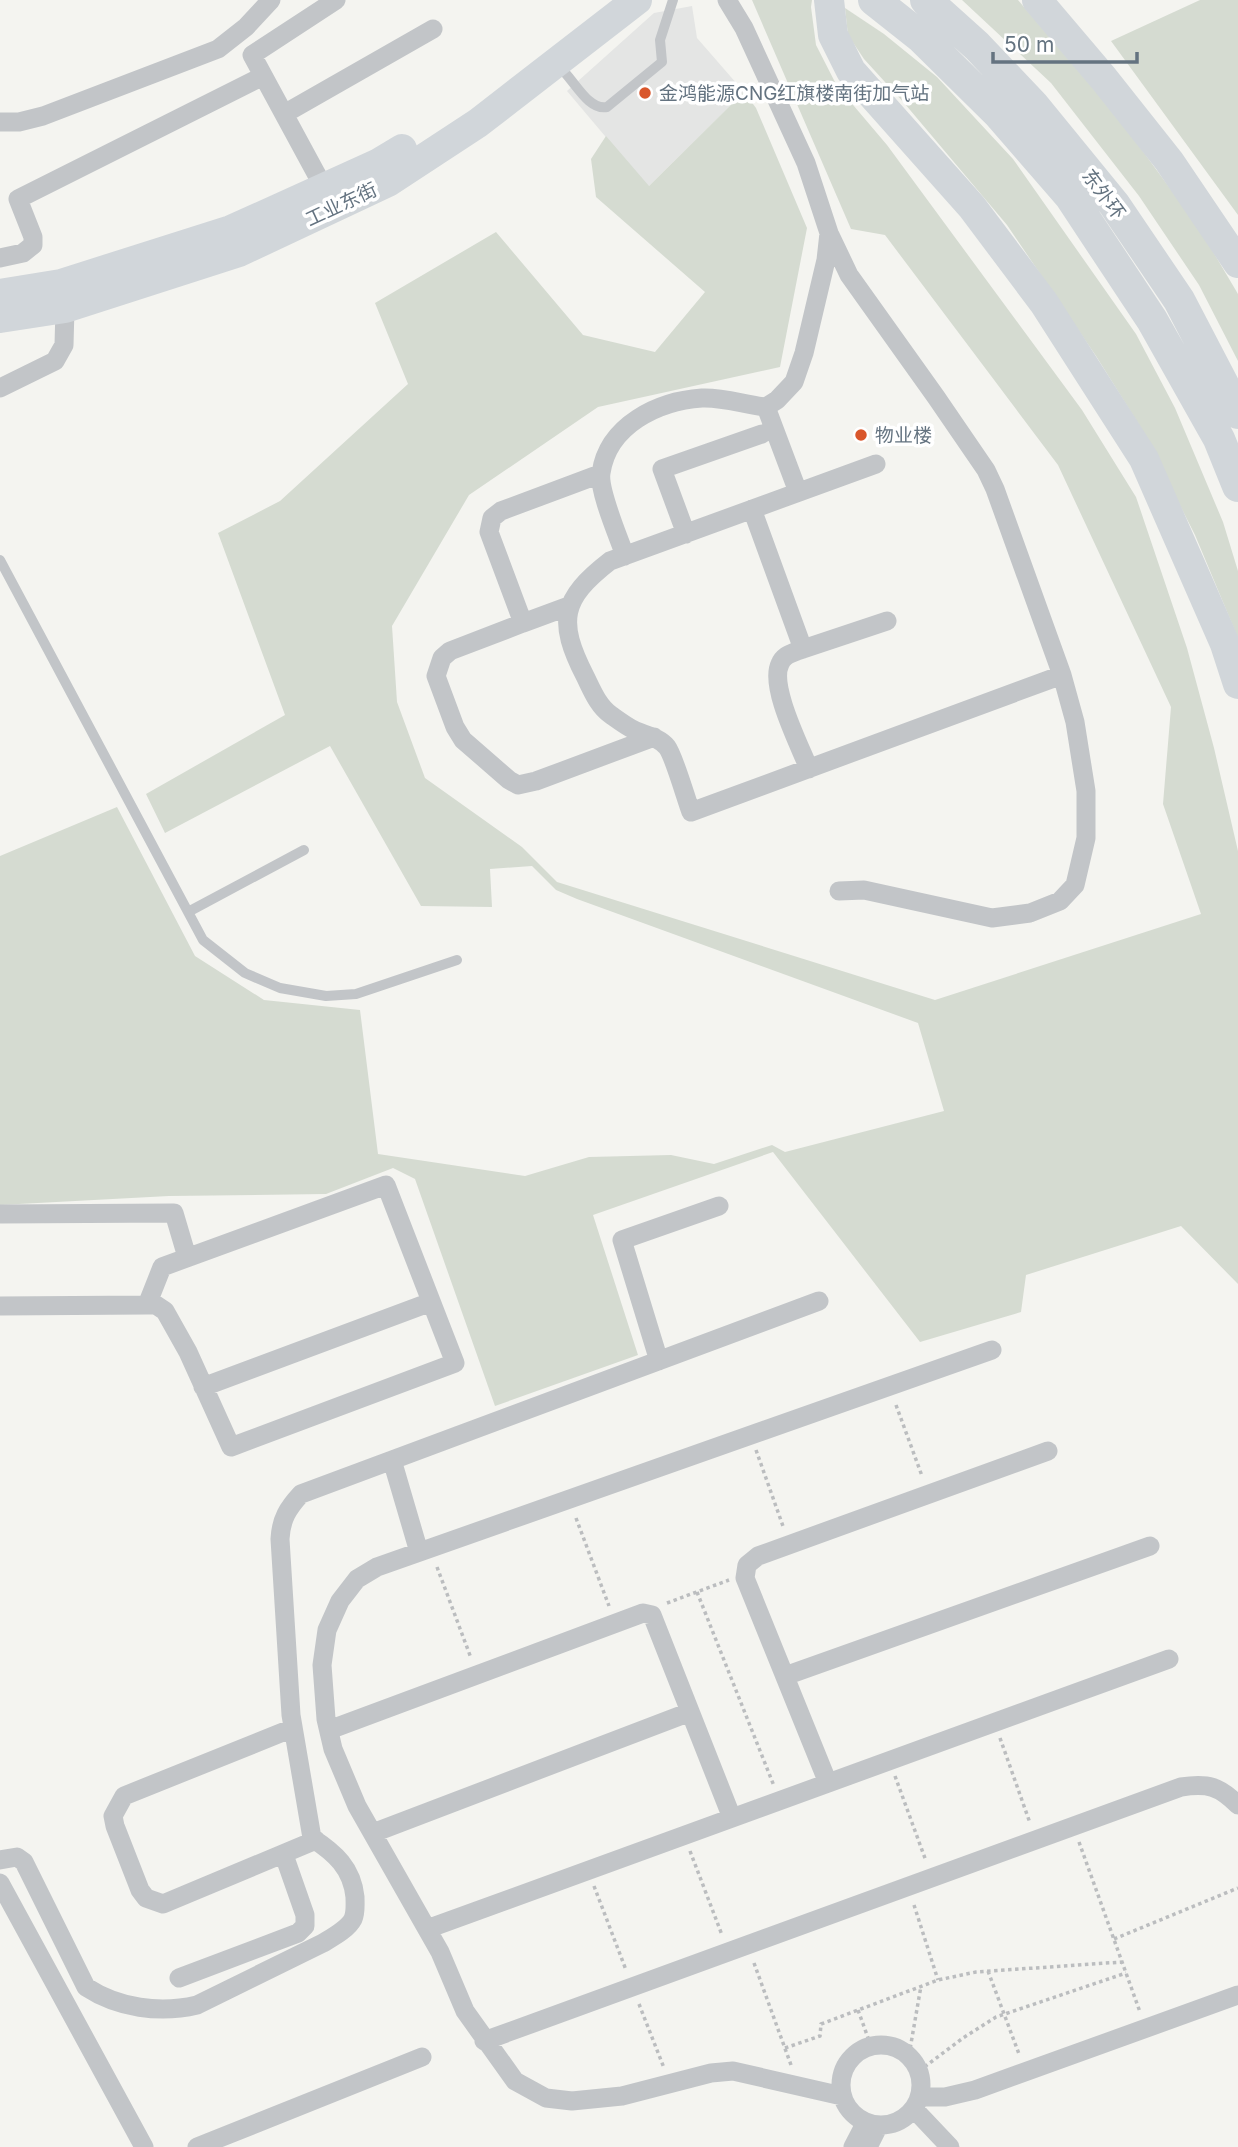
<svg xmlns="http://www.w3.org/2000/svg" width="1238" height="2147" font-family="Inter,'Noto Sans SC',sans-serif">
	<rect width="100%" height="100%" fill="#f4f4f0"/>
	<path fill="#e4e5e4" d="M692,6l5,32 47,54 -96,95 -81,-96 87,-78z"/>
	<path fill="#d5dbd1" d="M752,0h60l-1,7 5,38 21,41 50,59 195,265 54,87 51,151 27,100 24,103v433l-57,-58 -155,49 -5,37 -101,30 -147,-190 -180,63 45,140 -143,51 -80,-227 -22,-11 -67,26 -157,2 -169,9v-349l117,-49 78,149 69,44 96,10 18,144 147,22 64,-19 82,-2 43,9 58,-19 13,7 159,-41 -26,-88 -341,-124 -21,-9 -24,-24 -42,3 2,38 -71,-1 -91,-160 -165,87 -19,-39 139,-79 -67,-182 62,-32 128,-117 -33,-81 121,-71 87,103 72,17 50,-60 -109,-95 -5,-38 15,-23 43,50 95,-94 12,16 51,120 -27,139 -182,40 -129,88 -77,131 5,76 28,76 97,69 35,35 378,118 266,-86 -38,-110 8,-97 -113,-242 -173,-230 -34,-6z
		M962,0h56l102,120 79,108 39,66v67l-39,-76 -60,-89 -88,-113z
		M1200,0h38v215l-127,-174z
		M845,8l39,26 53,43 76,82 123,175 39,74 48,114 15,49v67l-43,-103 -54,-107 -45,-72 -89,-131 -102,-121 -41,-45 -16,-24z"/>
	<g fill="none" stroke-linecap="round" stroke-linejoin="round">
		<path stroke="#bbbdbf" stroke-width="3.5" stroke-dasharray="3.5 3.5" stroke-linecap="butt" d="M896,1405l26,71
			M756,1450l28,79
			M576,1518l33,88
			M437,1567l34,91
			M697,1592l77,194
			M667,1603l62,-23
			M1000,1738l30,85
			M895,1776l31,85
			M1079,1842l61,170
			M690,1851l32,84
			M594,1886l32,84
			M914,1905l24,75
			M1114,1939l124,-51
			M754,1963l37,102
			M988,1971l31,83
			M639,2004l25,64
			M858,2010l13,36
			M785,2048l35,-12 1,-12 117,-44 38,-8 146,-10
			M909,2055l12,-69
			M919,2071l44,-33 33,-21 130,-44"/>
		<path stroke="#c2c5c8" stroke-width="10" d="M558,66c15,11 29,45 49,41l55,-45 -2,-22 13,-40
			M0,560l203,380 42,33 35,15 46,8 30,-2 101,-34
			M188,912l116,-62"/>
		<path stroke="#c2c5c8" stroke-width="19" d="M727,0l17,28 62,135 23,70 20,42 87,122 50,73 9,19 67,186 13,47 11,69v47l-11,47 -15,16 -30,12 -38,5 -128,-28 -25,1
			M284,114l149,-85
			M0,122h19l24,-6 175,-67 28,-22 25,-27
			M324,188l-72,-133 84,-55
			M0,258l23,-5 10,-8v-8l-15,-38 245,-123
			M0,388l55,-27 9,-16 1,-37
			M766,407l32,85
			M876,464l-266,97c-49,38 -53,60 -25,115 7,14 13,30 26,39 7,5 15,11 23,15 10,5 25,7 33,17 7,9 19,52 24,65l371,-137
			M752,509l51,140
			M686,534l-24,-65 100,-35
			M625,556c-6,-18 -27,-66 -24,-83 7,-48 57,-72 101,-75 22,-1 43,7 64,9l11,-7 17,-18 10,-29 22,-93 3,-27
			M569,606l-46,17 -34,-91 3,-14 9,-7 99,-37
			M523,623l-73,28 -8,7 -6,18 19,51 8,13 46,40 9,5 18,-4 118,-44
			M809,769c-9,-23 -40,-83 -29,-105 3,-8 10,-10 17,-13l90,-30
			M0,1214l174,-1 13,44
			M0,1306l147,-1h9l9,6 23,41 43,95 224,-84 -69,-178 -224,82 -15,38
			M659,1361l-37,-121 97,-34
			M203,1387l228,-85
			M392,1460l27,92
			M785,1676l365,-130
			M293,1728l-169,68 -11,20 2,10 25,64 6,8 17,6 153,-64
			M329,1730l314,-117 9,2 80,203
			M828,1783l-83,-205 2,-13 11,-9 290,-105
			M373,1833l317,-121
			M0,1860l17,-3 7,5 62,125c32,21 74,27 111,18l126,-62c10,-6 25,-14 30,-24 3,-7 2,-15 2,-22 -3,-29 -20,-44 -43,-59l-21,-123 -11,-176c1,-20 8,-31 21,-45l518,-193
			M0,1883l144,264
			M427,1929l742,-270
			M179,1978l119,-45 7,-7v-11l-21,-60
			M484,2041l697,-254c27,-4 38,-1 57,18
			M841 2085a40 40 0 1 1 80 0a40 40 0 1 1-80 0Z
			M842,2096l-109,-25 -22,2 -89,23 -50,5 -26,-3 -31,-17 -50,-70 -25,-59 -83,-146 -24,-57 -7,-30 -4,-54 5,-35 13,-29 17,-22 20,-12 615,-217
			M920,2097h25l30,-7 263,-95
			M914,2109l36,38
			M197,2147l225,-90
			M853,2147l13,-25
			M868,2147l11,-22"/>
		<path stroke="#d1d6da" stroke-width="30" d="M829,0l4,35 18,36 121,136 72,96 100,156 81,185 13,40
			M1037,0l67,79 65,82 69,102
			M0,294l61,-10 170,-54 146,-66 25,-15
			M0,318l65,-10 174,-56 149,-70 90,-59 159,-123"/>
		<path stroke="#d1d6da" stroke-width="32" d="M874,0l48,38 76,75 72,83 82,124 67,119 19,47
			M926,0l51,46 57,60 80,98 65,96 59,113"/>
	</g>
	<g fill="#d9562b" stroke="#fff" stroke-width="2.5">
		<circle cx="645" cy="93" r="7"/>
		<circle cx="861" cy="435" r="7"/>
	</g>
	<g text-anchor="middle" stroke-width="7" stroke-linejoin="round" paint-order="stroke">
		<g font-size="19" fill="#647380" stroke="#fff" text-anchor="start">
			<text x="659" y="100">金鸿能源CNG红旗楼南街加气站</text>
			<text x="875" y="442">物业楼</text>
		</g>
		<g font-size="19" fill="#647380" stroke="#fff">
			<text transform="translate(1104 194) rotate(53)" y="7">东外环</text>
			<text transform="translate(341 204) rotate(-25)" y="7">工业东街</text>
		</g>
	</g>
	<path d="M993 52v10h144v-10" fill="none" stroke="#647380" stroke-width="3.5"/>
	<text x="1004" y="52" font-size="21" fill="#647380" stroke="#ffffff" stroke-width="5" paint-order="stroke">50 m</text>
</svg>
